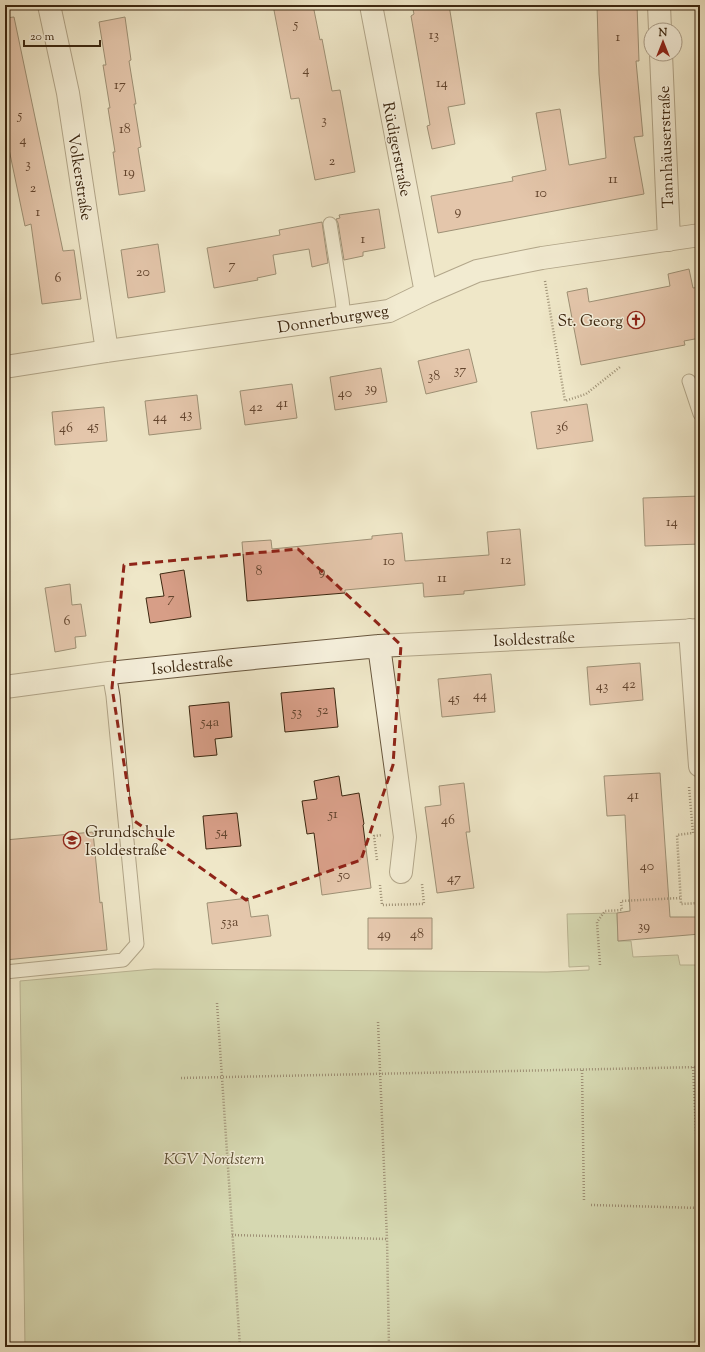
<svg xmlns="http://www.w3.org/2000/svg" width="705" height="1352" font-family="'Sorts Mill Goudy',serif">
	<rect width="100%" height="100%" fill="#efe7c8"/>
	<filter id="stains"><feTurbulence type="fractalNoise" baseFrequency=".005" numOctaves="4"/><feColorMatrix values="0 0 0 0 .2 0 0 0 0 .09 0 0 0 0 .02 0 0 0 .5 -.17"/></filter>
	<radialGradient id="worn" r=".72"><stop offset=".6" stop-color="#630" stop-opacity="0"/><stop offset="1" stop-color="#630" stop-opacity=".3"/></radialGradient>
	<path fill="#b9c596" stroke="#7a7653" d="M617,913l1,28h13l2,16 45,-2 2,10h20v382h-675l-5,-366 134,-12 393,3 42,-2v-4l-20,1 -2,-53z"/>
	<path fill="#d79e87" stroke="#3c2710" d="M273,5h40l7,35 2,-1 10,52 8,-1 15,82 -40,8 -16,-82 -8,1z
		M412,5h37l16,99 -17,3 7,37 -23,5 -5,-23 3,-1 -19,-109 3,-2z
		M597,5h40l2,56h-3l7,75 -9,1 10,57 -206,39 -7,-37 82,-15 -1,-4 34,-7 -10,-57 24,-4 9,56 37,-7 -7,-84z
		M14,17l49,234 11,-1 7,49 -39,5 -11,-80 -6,2 -20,-96v-112z
		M125,17l6,43 -2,1 7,43h-2l7,43 -3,1 7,43 -26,4 -6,-43h2l-7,-44h2l-7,-43h3l-7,-43z
		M379,209l6,39 -22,4v4l-19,4 -6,-37 -2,-4 4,-1 -1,-3z
		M322,222l6,41 -16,4 -3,-18 -36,6 3,19 -19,4 1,2 -44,8 -7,-40 73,-13 -1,-5z
		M158,244l7,48 -37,6 -7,-48z
		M689,269l4,19 7,-1v51l-16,3 1,4 -104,20 -14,-73 20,-4 2,14 81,-16 -2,-12z
		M469,349l8,33 -51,12 -8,-33z
		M381,368l6,34 -52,8 -5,-33z
		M292,384l5,34 -52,7 -5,-34z
		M197,395l4,34 -52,6 -4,-34z
		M587,404l6,37 -56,8 -6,-37z
		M104,407l3,34 -52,4 -3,-33z
		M700,496v48l-55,2 -2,-48z
		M520,529l5,56 -61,6v3l-40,3 -1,-14 -78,7v3l-98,8 -5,-59 29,-2 1,9 100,-10v-3l30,-3 3,28 84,-6 -2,-23z
		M184,570l7,47 -41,6 -4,-25 18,-2 -4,-22z
		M70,584l2,21 9,-1 5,32 -11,1 1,11 -21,4 -10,-64z
		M640,663l3,37 -53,5 -3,-38z
		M491,674l4,38 -53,5 -4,-38z
		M334,688l4,39 -53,5 -4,-39z
		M229,702l3,35 -17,2 2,16 -23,2 -5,-51z
		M660,773l10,144h30v17l-82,7 -1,-28 13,-2 -5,-96 -18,1 -3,-40z
		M339,776l3,20 17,-3 5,31 -1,1 8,63 -49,7 -8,-62 -7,1 -5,-33 15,-2 -3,-18z
		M464,783l6,49h-4l8,56 -37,5 -12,-86 16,-2 -2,-19z
		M237,813l4,33 -35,3 -3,-33z
		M93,832l7,71 2,-1 5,48 -102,10v-120z
		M248,898l3,19 17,-2 3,21 -59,8 -5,-41z
		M368,918h64v31h-64z"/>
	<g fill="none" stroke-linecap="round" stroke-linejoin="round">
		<defs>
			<path id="service" d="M330,224l12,75 2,19
				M689,381l11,33
				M5,972l118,-12 14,-16 -24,-248 -4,-23"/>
			<path id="minor" d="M49,5l19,88 39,258
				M371,5l55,288
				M659,5l1,25
				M661,54l8,186
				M5,367l102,-16 282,-40 37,-18 51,-22 65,-13 158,-23
				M690,630l10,136
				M379,646l26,191 -4,35
				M5,687l104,-14 125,-13 145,-14 321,-16"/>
		</defs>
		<use href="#service" stroke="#69573e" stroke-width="15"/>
		<use href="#minor" stroke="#69573e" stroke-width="24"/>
		<path stroke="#3c2710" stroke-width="2.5" stroke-dasharray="1 2" stroke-linecap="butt" d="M545,281l20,120 21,-7 34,-27
			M689,787l4,46 -16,2 4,69 19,-1
			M377,860l-3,-24 8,-1
			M380,885l2,20 42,-1 -2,-20
			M600,965l-3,-43 8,-11 17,-1 -1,-9 59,-3
			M217,1003l23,344
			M378,1022l9,217 2,108
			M693,1067l7,149
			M582,1070l2,132
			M181,1078l519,-11
			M591,1205l109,3
			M232,1235l155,4"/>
		<use href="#service" stroke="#f5efdb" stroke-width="13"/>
		<use href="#minor" stroke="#f5efdb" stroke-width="22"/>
	</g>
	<path d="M0 0H705V1352H0ZM298,549l103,96 -8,120 -32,95 -115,40 -113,-80 -21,-132 12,-123z" fill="#efe7c8" fill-opacity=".55" fill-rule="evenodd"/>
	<path fill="none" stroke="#8f2418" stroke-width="3" stroke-dasharray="8 5" stroke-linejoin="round" d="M298,549l103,96 -8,120 -32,95 -115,40 -113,-80 -21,-132 12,-123z"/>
	<defs>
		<symbol id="church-ring" viewBox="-11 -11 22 22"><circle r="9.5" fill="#f5efdb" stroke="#8f2418" stroke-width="1.5"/><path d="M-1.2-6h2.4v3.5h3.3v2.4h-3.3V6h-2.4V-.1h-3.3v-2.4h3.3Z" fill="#8f2418"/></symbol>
		<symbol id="school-ring" viewBox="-11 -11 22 22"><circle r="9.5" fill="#f5efdb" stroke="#8f2418" stroke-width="1.5"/><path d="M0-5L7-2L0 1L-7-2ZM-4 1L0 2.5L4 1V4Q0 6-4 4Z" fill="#8f2418"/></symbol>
	</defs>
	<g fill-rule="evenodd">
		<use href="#church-ring" x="626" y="310" width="20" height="20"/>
		<use href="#school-ring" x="62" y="830" width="20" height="20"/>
	</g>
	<g text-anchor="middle" stroke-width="3" stroke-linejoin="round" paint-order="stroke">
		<g font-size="14" fill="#63452e">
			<text x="296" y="28">5</text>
			<text x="434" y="39">13</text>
			<text x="618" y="41">1</text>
			<text x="306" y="74">4</text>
			<text x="442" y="87">14</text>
			<text x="120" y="89">17</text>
			<text x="20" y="119">5</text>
			<text x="324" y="124">3</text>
			<text x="125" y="133">18</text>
			<text x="23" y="144">4</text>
			<text x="332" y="165">2</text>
			<text x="28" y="168">3</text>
			<text x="129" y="176">19</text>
			<text x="613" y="183">11</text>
			<text x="33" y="192">2</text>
			<text x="541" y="197">10</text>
			<text x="458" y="215">9</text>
			<text x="38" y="216">1</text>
			<text x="363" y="243">1</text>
			<text x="232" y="269">7</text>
			<text x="143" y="276">20</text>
			<text x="58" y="282">6</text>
			<text x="460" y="374">37</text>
			<text x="434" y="380">38</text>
			<text x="371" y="392">39</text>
			<text x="345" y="397">40</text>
			<text x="282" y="407">41</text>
			<text x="256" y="411">42</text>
			<text x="186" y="418">43</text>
			<text x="160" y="421">44</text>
			<text x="93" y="430">45</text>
			<text x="562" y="431">36</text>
			<text x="66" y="432">46</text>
			<text x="672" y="526">14</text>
			<text x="506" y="564">12</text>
			<text x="389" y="565">10</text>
			<text x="259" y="575">8</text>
			<text x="322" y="575">9</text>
			<text x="442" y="582">11</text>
			<text x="171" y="602">7</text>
			<text x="67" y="625">6</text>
			<text x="629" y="688">42</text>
			<text x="602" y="690">43</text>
			<text x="480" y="699">44</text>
			<text x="454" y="702">45</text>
			<text x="323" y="714">52</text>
			<text x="297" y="716">53</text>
			<text x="210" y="726">54a</text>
			<text x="633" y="799">41</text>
			<text x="333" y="818">51</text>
			<text x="448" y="824">46</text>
			<text x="222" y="836">54</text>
			<text x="647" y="870">40</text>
			<text x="344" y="879">50</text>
			<text x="454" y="882">47</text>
			<text x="230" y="926">53a</text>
			<text x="644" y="930">39</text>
			<text x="384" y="938">49</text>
			<text x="417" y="938">48</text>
		</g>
		<g font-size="16" fill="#3c2710" stroke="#f5efdb">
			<text transform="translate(665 147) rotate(-92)" y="6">Tannhäuserstraße</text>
			<text transform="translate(398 149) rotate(79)" y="6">Rüdigerstraße</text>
			<text transform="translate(81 177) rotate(81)" y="6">Volkerstraße</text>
			<text transform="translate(333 318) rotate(-9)" y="6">Donnerburgweg</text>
			<text transform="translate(534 638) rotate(-3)" y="6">Isoldestraße</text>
			<text transform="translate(192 664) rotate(-6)" y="6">Isoldestraße</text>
		</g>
		<g font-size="16" fill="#3c2710" stroke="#f5efdb" text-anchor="end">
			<text x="623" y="326">St. Georg</text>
			<text x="85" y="837" text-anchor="start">Grundschule<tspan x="85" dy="18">Isoldestraße</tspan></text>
		</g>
		<g font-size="16" font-style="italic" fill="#5b4e32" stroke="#f5efdb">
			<text x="214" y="1164">KGV Nordstern</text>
		</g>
	</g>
	<rect width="705" height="1352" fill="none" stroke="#efe7c8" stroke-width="20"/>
	<rect x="6" y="6" width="693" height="1340" fill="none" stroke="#3c2710" stroke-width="2"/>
	<rect x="10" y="10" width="685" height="1332" fill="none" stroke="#3c2710"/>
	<g transform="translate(663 42)"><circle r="19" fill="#f5efdb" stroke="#ab9f8a"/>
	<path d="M0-3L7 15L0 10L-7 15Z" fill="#8f2418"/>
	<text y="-6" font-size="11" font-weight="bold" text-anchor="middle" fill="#3c2710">N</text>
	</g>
	<path d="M24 40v6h76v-6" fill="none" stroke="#3c2710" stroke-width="2"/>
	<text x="30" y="40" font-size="12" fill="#3c2710" stroke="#f5efdb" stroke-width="3" paint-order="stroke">20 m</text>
	<rect width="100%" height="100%" filter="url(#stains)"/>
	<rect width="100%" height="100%" fill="url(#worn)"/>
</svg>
